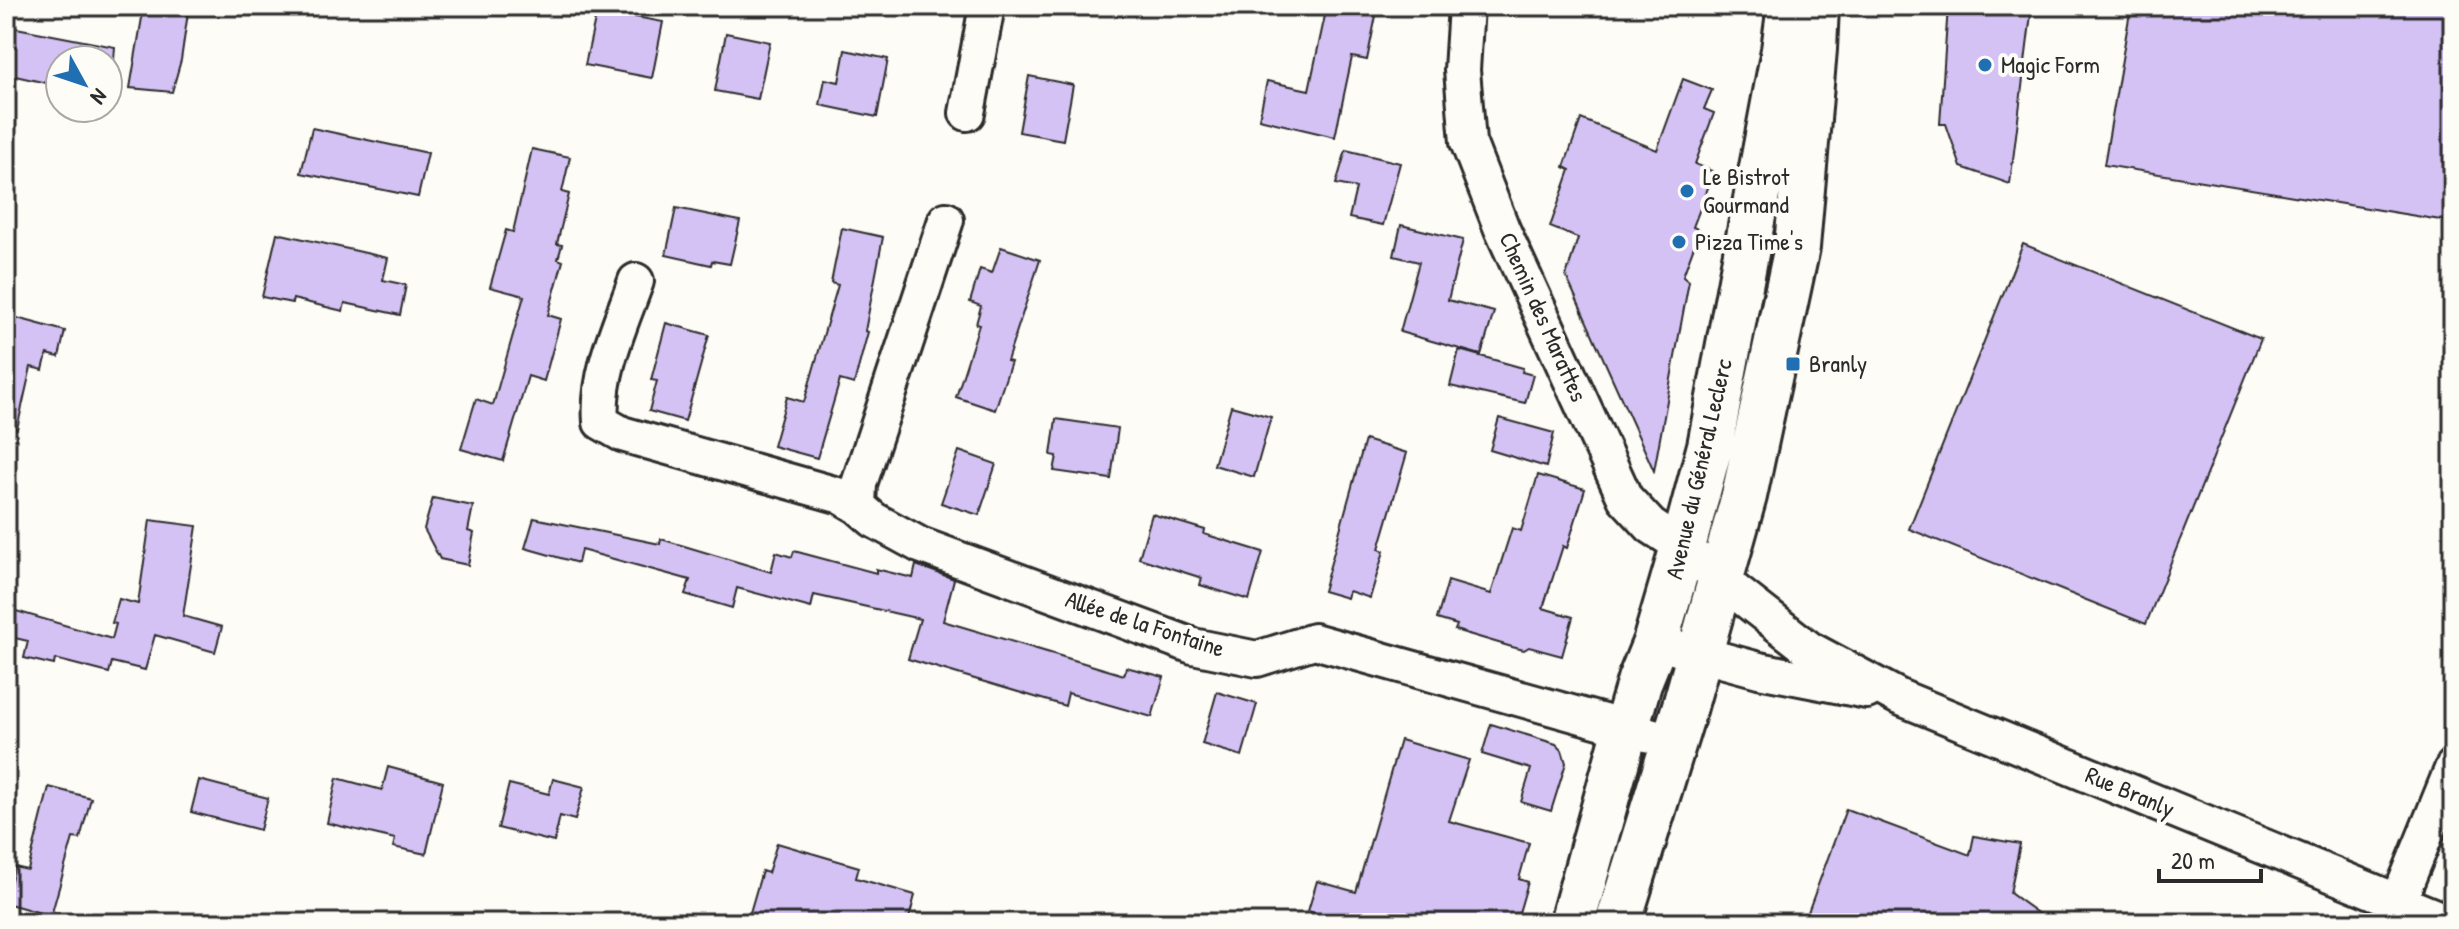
<svg xmlns="http://www.w3.org/2000/svg" width="2459" height="929" font-family="'Patrick Hand',sans-serif">
	<rect width="100%" height="100%" fill="#fdfcf7"/>
	<filter id="ink" filterUnits="userSpaceOnUse"><feTurbulence type="fractalNoise" baseFrequency=".0125" numOctaves="2"/><feDisplacementMap in="SourceGraphic" scale="16" xChannelSelector="R" yChannelSelector="G"/><feConvolveMatrix kernelMatrix="1 2 1 2 8 2 1 2 1" color-interpolation-filters="sRGB"/></filter>
	<g filter="url(#ink)">
		<path fill="#d4c2f4" stroke="#2b2b2b" stroke-width="2" d="M144,6h45l-8,54 -9,32 -42,-4z
			M1327,6h51l-11,54 -15,-3 -17,80 -76,-18 8,-38 42,9z
			M1948,6h84l-22,178 -49,-17 -15,-43h-6z
			M2131,6h322v216l-349,-57z
			M620,14l43,8 -11,56 -67,-13 11,-50 23,4z
			M6,26l109,21 -1,13h-54v26l-54,-12z
			M726,33l44,9 -12,57 -43,-8z
			M845,50l43,9 -11,58 -57,-12 5,-26 14,3z
			M1029,76l44,9 -10,55 -44,-8z
			M1683,79l29,11 -8,19 10,4 -19,51 19,8 -21,55 7,3 -17,46 6,5 -35,190 -88,-195 12,-38 -28,-11 20,-57 -6,-3 17,-48 76,31z
			M312,128l116,25 -10,44 -117,-24z
			M532,149l38,8 -8,35 7,2 -12,50 5,1 -4,14 5,2 -15,54 13,4 -17,62 -16,-5 -25,85 -42,-12 15,-50 17,6 31,-109 -34,-9 16,-57 7,2z
			M1346,150l54,13 -17,62 -34,-7 7,-30 -20,-4z
			M676,208l64,13 -10,43 -18,-3 -1,4 -45,-10z
			M1401,225l62,15 -15,60 46,12 -13,43 -81,-23 19,-70 -25,-6z
			M842,228l41,9 -18,94 3,1 -14,52 -14,-4 -23,78 -44,-12 14,-49 17,5 34,-117 -7,-2z
			M277,233l111,25 -5,22 23,5 -6,30 -55,-12 -2,8 -50,-12 -1,4 -30,-6z
			M2023,244l238,95 -115,285 -237,-95z
			M1001,247l39,13 -33,101 4,1 -16,48 -39,-13 23,-72 -3,-1 5,-18 -11,-4 10,-33 12,4z
			M6,315l59,16 -6,26 -12,-3 -4,16 -12,-3 -14,62 -11,-1z
			M666,323l43,12 -24,86 -36,-10 8,-30 -6,-1z
			M1459,350l64,18 -1,4 11,3 -8,28 -75,-17z
			M1231,406l40,11 -17,60 -40,-12z
			M1499,418l55,15 -8,34 -56,-17z
			M1056,419l62,9 -7,51 -57,-8 3,-15 -6,-1z
			M1365,440l42,13 -28,96 5,2 -14,47 -21,-7 -2,7 -24,-7z
			M959,451l37,13 -17,51 -38,-12z
			M1538,475l47,14 -18,59 -4,-2 -20,62 30,9 -11,39 -33,-9 -5,3 -12,-3 -57,-17 2,-5 -20,-6 11,-38 43,13 21,-66 9,3z
			M433,498l40,8 -5,25 6,2 -6,32 -28,-6 -16,-30z
			M1152,514l53,16 -1,4 59,18 -14,48 -49,-15 2,-7 -63,-20z
			M534,518l126,26 1,-5 110,33 5,-20 16,5 2,-6 82,22v-4l37,9 3,-13 38,14 -11,42 181,54 2,-8 38,10 -12,40 -84,-24 -3,13 -157,-47 12,-40 -106,-24 -3,13 -74,-20 -5,20 -47,-14 5,-14 -109,-30 -3,13 -53,-15z
			M150,520l47,6 -14,90 39,11 -7,25 -60,-17 -10,35 -33,-8 -3,11 -54,-14 -1,6 -30,-7 4,-17 -22,-5v-28l106,31 4,-15 -4,-1 7,-24 19,5z
			M1217,692l40,12 -15,52 -40,-12z
			M1491,724l65,20 6,6 4,13 -15,48 -30,-9 10,-33 -49,-15z
			M1400,740l69,20 -20,61 80,22 -10,36 9,3 -12,41h-201l2,-9 -9,-3 9,-30 39,11z
			M388,767l55,15 -17,72 -33,-7 2,-8 -68,-16 10,-45 45,12z
			M553,779l31,8 -9,33 -15,-4 -6,26 -56,-14 11,-44 40,10z
			M199,780l69,18 -8,32 -69,-18z
			M49,787l42,11 -11,41 -7,-1 -22,78 -45,-13 8,-36 14,3z
			M1846,809l124,46 4,-19 46,8 -10,49 41,30h-247z
			M777,843l82,24 -3,11 59,17 -7,28h-161l15,-52 6,2z"/>
		<g fill="none" stroke-linecap="round" stroke-linejoin="round">
			<defs>
				<path id="minor" d="M1466,6l-4,64 6,72 34,87 123,269 26,28 32,21 39,34 87,68 90,48 551,226
					M967,113l20,-107
					M636,281c-16,45 -39,92 -35,141l21,12 219,62 17,10 16,14 46,25 273,101 64,13 57,-18 361,101
					M858,506l1,-22 87,-264
					M1677,648l82,22 108,21
					M2390,922l63,-155"/>
				<path id="secondary" d="M1572,923l54,-195 14,-48 15,-37 28,-96 27,-101 74,-396 6,-44
					M1618,923l67,-217 59,-210 53,-249 17,-198 2,-43"/>
			</defs>
			<use href="#minor" stroke="#2b2b2b" stroke-width="40"/>
			<use href="#secondary" stroke="#2b2b2b" stroke-width="50"/>
			<use href="#minor" stroke="#fdfcf7" stroke-width="34"/>
			<use href="#secondary" stroke="#fdfcf7" stroke-width="44"/>
		</g>
	</g>
	<g fill="#1f6fb2" stroke="#fdfcf7" stroke-width="3">
		<circle cx="1985" cy="65" r="8"/>
		<circle cx="1687" cy="191" r="8"/>
		<circle cx="1679" cy="242" r="8"/>
		<rect x="1785" y="356" width="16" height="16" rx="4"/>
	</g>
	<g text-anchor="middle" stroke-width="8" stroke-linejoin="round" paint-order="stroke">
		<g font-size="24" fill="#2b2b2b" stroke="#fdfcf7" text-anchor="start">
			<text x="2001" y="73">Magic Form</text>
			<text x="1703" y="185">Le Bistrot<tspan x="1703" dy="28">Gourmand</tspan></text>
			<text x="1695" y="250">Pizza Time's</text>
			<text x="1809" y="372">Branly</text>
		</g>
		<g font-size="24" fill="#2b2b2b" stroke="#fdfcf7">
			<text transform="translate(1543 317) rotate(66)" y="8">Chemin des Marattes</text>
			<text transform="translate(1699 469) rotate(-77)" y="8">Avenue du Général Leclerc</text>
			<text transform="translate(1145 624) rotate(18)" y="8">Allée de la Fontaine</text>
			<text transform="translate(2130 792) rotate(23)" y="8">Rue Branly</text>
		</g>
	</g>
	<rect width="2459" height="929" fill="none" stroke="#fdfcf7" stroke-width="32"/>
	<rect x="16" y="16" width="2427" height="897" fill="none" stroke="#2b2b2b" stroke-width="3" filter="url(#ink)"/>
	<g transform="translate(84 84) rotate(130)"><circle r="38" fill="#fdfcf7" stroke="#a9a8a5" stroke-width="2"/>
	<path d="M0-6L14 30L0 20L-14 30Z" fill="#1f6fb2"/>
	<text y="-12" font-size="22" font-weight="bold" text-anchor="middle" fill="#2b2b2b">N</text>
	</g>
	<path d="M2159 869v12h102v-12" fill="none" stroke="#2b2b2b" stroke-width="4"/>
	<text x="2171" y="869" font-size="24" fill="#2b2b2b" stroke="#fdfcf7" stroke-width="6" paint-order="stroke">20 m</text>
</svg>
